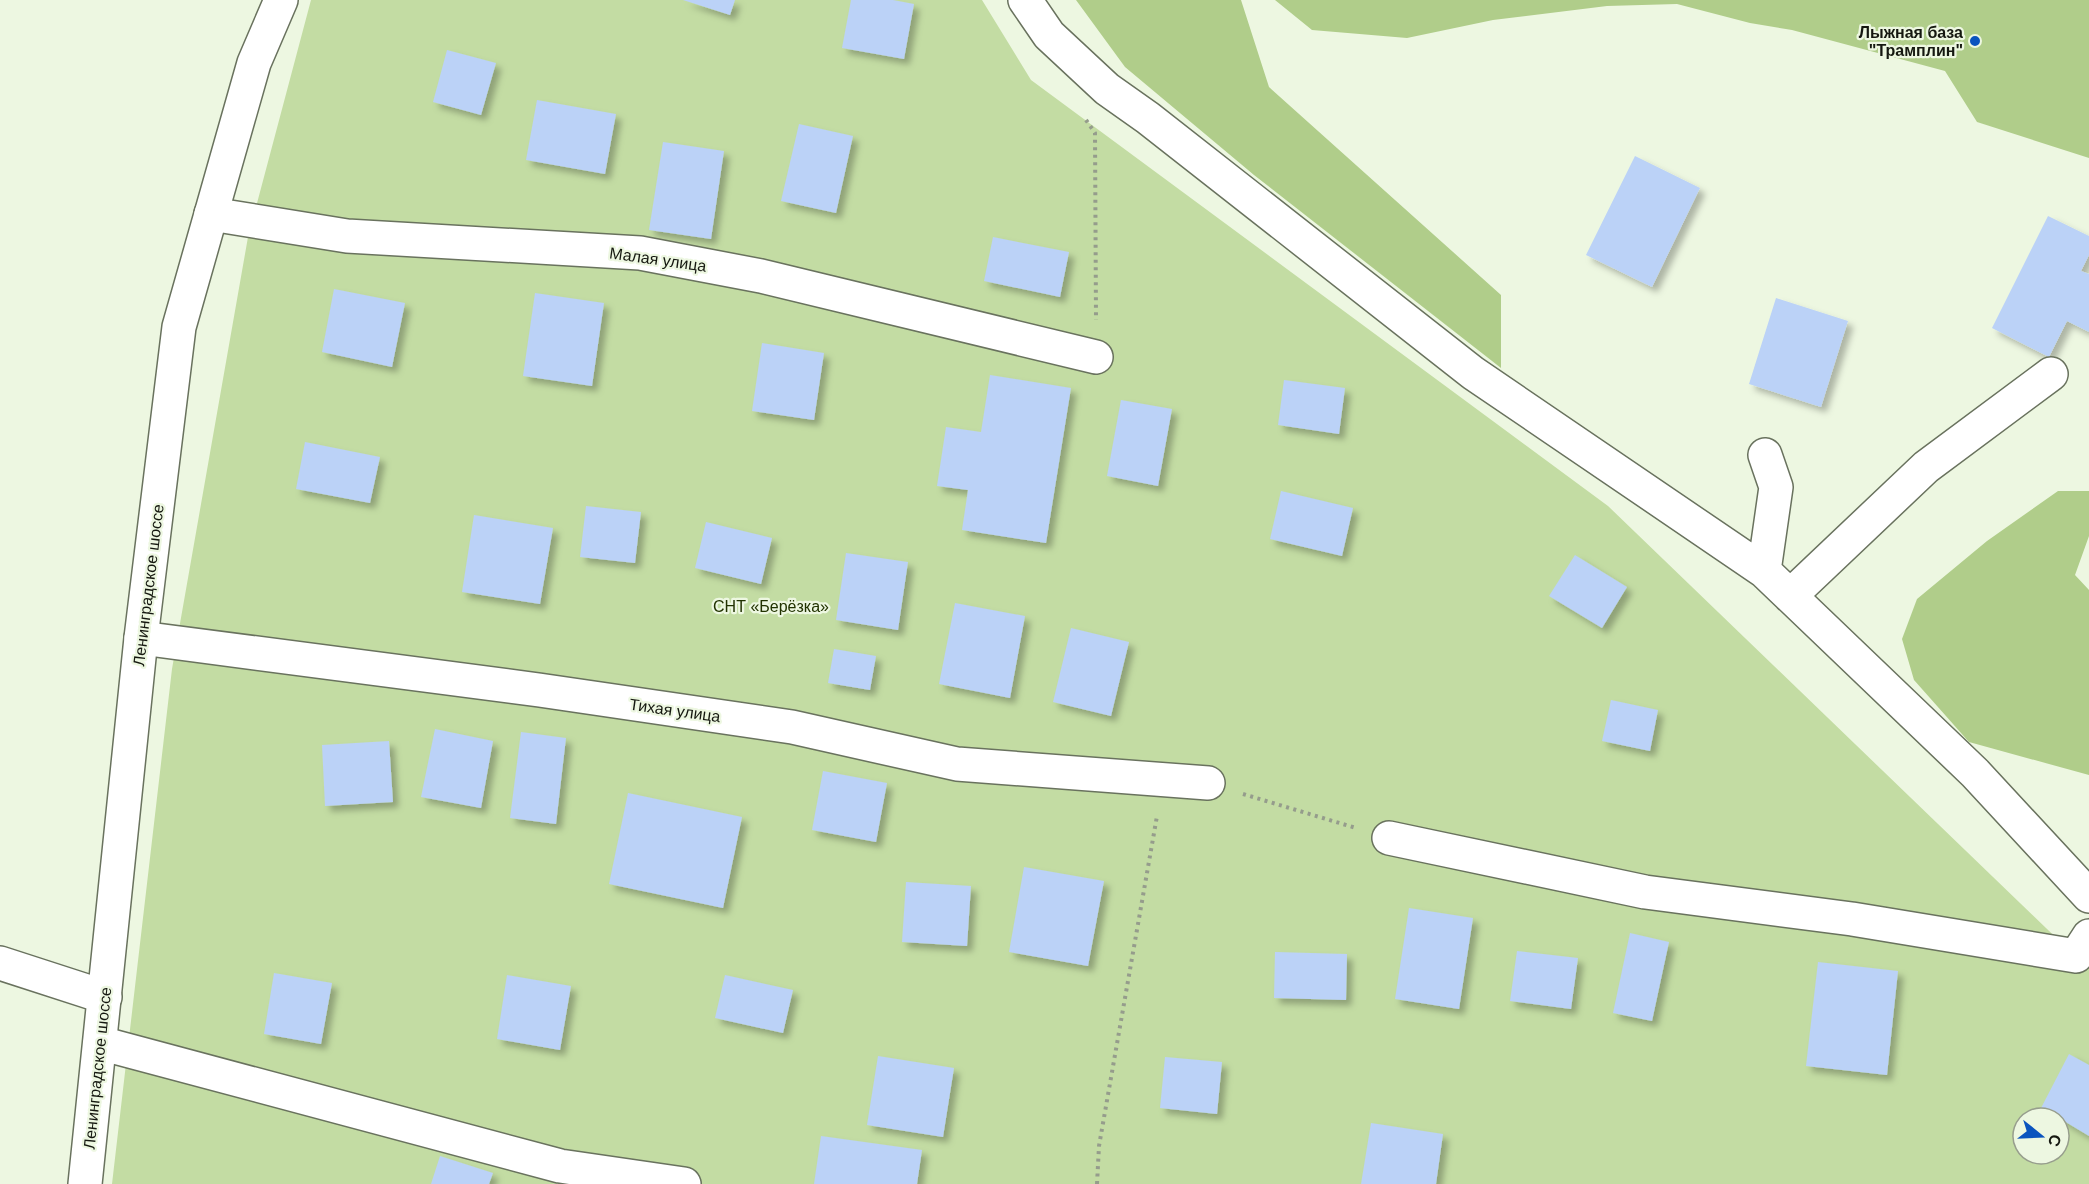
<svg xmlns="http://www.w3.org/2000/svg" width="2089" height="1184" font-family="Helvetica,sans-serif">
	<defs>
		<filter id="shadow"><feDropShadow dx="5.5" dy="5.5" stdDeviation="3" flood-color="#0004"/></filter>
	</defs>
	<rect width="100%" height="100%" fill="#edf7e1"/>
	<path fill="#c3dca3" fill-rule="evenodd" d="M311,0h671l49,80 577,426 467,450 14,-39v267h-1977l60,-515 76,-432zM2023,1118h36v36h-36z"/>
	<path fill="#b0cd8a" d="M1076,0h165l28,87 232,208v73l-247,-193 -129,-108z
		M1275,0h814v158l-112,-36 -32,-51 -153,-41 -42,-7 -73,-19 -70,2 -114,14 -86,18 -95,-8z
		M2058,491h31v45l-14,39 14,15v185l-120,-33 -55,-62 -12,-41 15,-40 70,-58z"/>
	<path fill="#bbd2f7" filter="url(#shadow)" d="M683,0h52l-5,15z
		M851,0h42l21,4 -10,55 -62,-11z
		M447,50l49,13 -15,52 -48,-13z
		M537,100l79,14 -11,60 -79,-14z
		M799,124l54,12 -17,77 -55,-12z
		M663,142l61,9 -13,88 -62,-9z
		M1635,156l65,32 -48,99 -66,-32z
		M2048,216l41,20v19l-8,16 8,3v58l-22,-11 -18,36 -57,-29z
		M993,237l76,15 -9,45 -76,-16z
		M334,289l71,14 -13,64 -70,-15z
		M535,293l69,10 -12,83 -69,-10z
		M1776,298l72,23 -27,86 -72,-23z
		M762,343l62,10 -10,67 -62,-9z
		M990,375l81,13 -25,155 -84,-13 6,-40 -31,-4 9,-59 35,5z
		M1284,380l61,8 -6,46 -61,-9z
		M1121,400l51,9 -14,77 -51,-10z
		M305,442l75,15 -10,46 -74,-14z
		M1281,491l72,17 -11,48 -72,-17z
		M586,506l55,6 -6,51 -55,-6z
		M474,515l79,13 -13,76 -78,-12z
		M706,522l66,16 -11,46 -66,-16z
		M846,553l62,9 -10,68 -62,-10z
		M1575,555l52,32 -25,41 -53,-32z
		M955,603l70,13 -15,82 -71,-14z
		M1071,628l58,14 -18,74 -58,-14z
		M834,649l42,7 -6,34 -42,-7z
		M1611,700l47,10 -8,41 -48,-10z
		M435,729l58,12 -12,67 -60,-11z
		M521,732l45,6 -10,86 -46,-6z
		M389,741l4,61 -68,4 -3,-61z
		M823,771l64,12 -11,59 -64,-12z
		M628,793l114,24 -19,91 -114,-24z
		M1024,867l80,14 -16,85 -79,-14z
		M906,882l65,4 -4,60 -65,-4z
		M1409,908l64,10 -14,91 -64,-10z
		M1630,933l39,9 -17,79 -39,-8z
		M1517,951l61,7 -7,51 -61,-8z
		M1275,952l72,2 -1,46 -72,-2z
		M1818,962l80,9 -11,104 -81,-9z
		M274,973l58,10 -11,61 -57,-10z
		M507,975l64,11 -11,64 -63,-11z
		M725,975l68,15 -10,43 -68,-15z
		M2069,1054l20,11v71l-30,-18 -19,-8z
		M878,1056l76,12 -11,69 -76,-12z
		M1165,1057l57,5 -5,52 -57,-6z
		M1371,1123l72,11 -7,50h-75z
		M821,1136l101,14 -5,34h-103z
		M440,1156l53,17 -4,11h-58z"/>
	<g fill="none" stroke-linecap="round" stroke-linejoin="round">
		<defs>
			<path id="minor" d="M1025,0l24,35 58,54 41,29 325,255 291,198 211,202 114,123
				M211,214l136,22 293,17 121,23 335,81
				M1764,571l12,-84 -11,-32
				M1790,596l136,-129 125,-93
				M141,638l398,52 253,37 165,37 251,19
				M1389,838l256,54 207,27 224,37 13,-20
				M0,963l105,34
				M100,1043l460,123 124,18"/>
			<path id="major" d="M85,1184l56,-546 38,-311 75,-264 27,-63"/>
		</defs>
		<use href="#minor" stroke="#69725e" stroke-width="36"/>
		<use href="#major" stroke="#69725e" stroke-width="36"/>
		<path stroke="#959c8c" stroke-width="4" stroke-dasharray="3 4.5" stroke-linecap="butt" d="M1086,120l9,13 1,187
			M1243,794l113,34
			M1097,1184l2,-38 58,-330"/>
		<use href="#minor" stroke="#fff" stroke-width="33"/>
		<use href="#major" stroke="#fff" stroke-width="33"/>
	</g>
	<circle fill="#0a54be" stroke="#edf7e1" stroke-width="2" cx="1975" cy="41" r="6"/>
	<g text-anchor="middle" stroke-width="4.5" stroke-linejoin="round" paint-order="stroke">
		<g font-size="16" font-weight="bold" fill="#151810" stroke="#edf7e1" text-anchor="end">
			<text x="1963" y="38">Лыжная база<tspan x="1963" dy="18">"Трамплин"</tspan></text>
		</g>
		<g font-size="16" fill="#151810" stroke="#edf7e1">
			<text transform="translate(658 259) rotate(8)" y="6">Малая улица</text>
			<text transform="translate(148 585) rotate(-83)" y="6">Ленинградское шоссе</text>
			<text transform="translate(675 710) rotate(8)" y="6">Тихая улица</text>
			<text transform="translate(97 1068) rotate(-84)" y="6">Ленинградское шоссе</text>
		</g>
		<g font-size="16" fill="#213200" stroke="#edf7e1">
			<text x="771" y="612">СНТ «Берёзка»</text>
		</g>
	</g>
	<g transform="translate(2041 1136) rotate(108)"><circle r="28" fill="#edf7e1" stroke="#979e8d" stroke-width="1.5"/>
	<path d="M0-4.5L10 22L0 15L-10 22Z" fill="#0a54be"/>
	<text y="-9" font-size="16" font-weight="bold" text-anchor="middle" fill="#151810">С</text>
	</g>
</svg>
